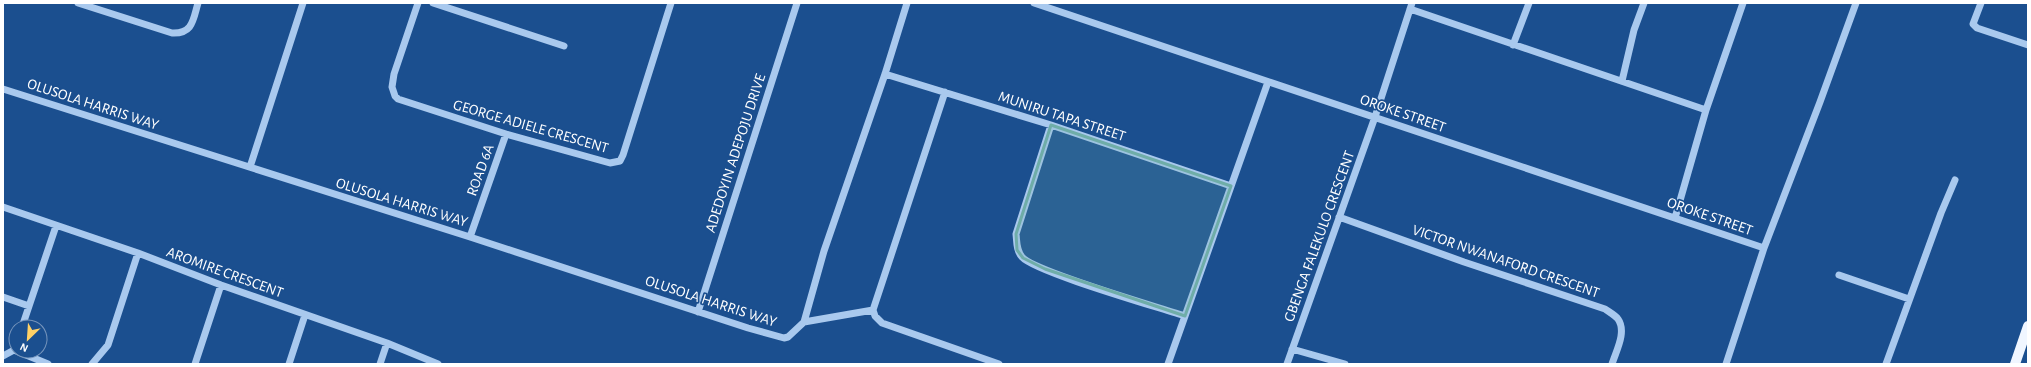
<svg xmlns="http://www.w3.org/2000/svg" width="2031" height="367" font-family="'Alegreya Sans',sans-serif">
	<rect width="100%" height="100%" fill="#1b4f8f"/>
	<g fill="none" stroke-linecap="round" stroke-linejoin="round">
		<path stroke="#a9c9ee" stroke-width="7" d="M78,3l94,30c21,1 21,-13 26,-30
			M418,3l-24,71 -2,13 3,9 3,3 108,35 104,29 10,-2 3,-6 48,-152
			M433,3l131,43
			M1034,3l730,245
			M1981,3l-8,21 4,4 51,17
			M1410,9l296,101 -31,108
			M1513,45l16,-42
			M885,74l166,51 180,61
			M1622,81l12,-51 10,-27
			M3,89l467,148 278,91 36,10 4,-1 16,-15 20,-71 61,-177 22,-71
			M1706,110l37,-107
			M1051,125l-35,109c1,8 0,16 6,23 13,15 136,50 163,59
			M250,167l53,-164
			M3,207l135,46 83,32 166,58 51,21
			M1339,217l125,45 141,47c4,3 10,6 13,10 9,13 -2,32 -6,45
			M470,237l36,-103
			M1839,275l70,24
			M3,297l26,9
			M873,310l72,-218
			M698,312l99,-309
			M804,322l69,-12 2,6 7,7 117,41
			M22,327l34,-101
			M1292,349l53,15
			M3,356l11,-6 34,14
			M92,364l16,-19 30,-92
			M195,364l26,-79
			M289,364l16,-49
			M380,364l7,-21
			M1168,364l100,-282
			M1287,364l88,-247 37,-114
			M1726,364l38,-116 56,-146 36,-99
			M1886,364l55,-151 14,-33"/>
		<path stroke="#f0f6ff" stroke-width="10" d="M2015,364l13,-38"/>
	</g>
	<path fill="#6fada8" fill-opacity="0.2" stroke="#6fada8" stroke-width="3" stroke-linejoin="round" d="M1051,125l180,61 -46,130 -140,-47 -22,-11 -6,-8 -1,-16z"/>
	<g text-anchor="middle" stroke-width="3.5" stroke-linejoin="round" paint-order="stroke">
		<g font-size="15" fill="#fff" stroke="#1b4f8f">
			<text transform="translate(93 104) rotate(18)" y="5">OLUSOLA HARRIS WAY</text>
			<text transform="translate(1403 113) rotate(19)" y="5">OROKE STREET</text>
			<text transform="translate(1062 116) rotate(18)" y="5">MUNIRU TAPA STREET</text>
			<text transform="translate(531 126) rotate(16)" y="5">GEORGE ADIELE CRESCENT</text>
			<text transform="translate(735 153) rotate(-72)" y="5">ADEDOYIN ADEPOJU DRIVE</text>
			<text transform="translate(480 170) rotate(-70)" y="5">ROAD 6A</text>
			<text transform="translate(402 202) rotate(17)" y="5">OLUSOLA HARRIS WAY</text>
			<text transform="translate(1710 216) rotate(19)" y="5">OROKE STREET</text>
			<text transform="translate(1319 236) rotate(-70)" y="5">GBENGA FALEKULO CRESCENT</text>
			<text transform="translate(1506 261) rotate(19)" y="5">VICTOR NWANAFORD CRESCENT</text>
			<text transform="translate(225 272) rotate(20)" y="5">AROMIRE CRESCENT</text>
			<text transform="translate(711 301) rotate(18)" y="5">OLUSOLA HARRIS WAY</text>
		</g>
	</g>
	<rect width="2031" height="367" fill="none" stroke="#ffffff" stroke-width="8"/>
	<g transform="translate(28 339) rotate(205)"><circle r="19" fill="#1b4f8f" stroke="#7695bc"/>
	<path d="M0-3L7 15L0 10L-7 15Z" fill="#ffd166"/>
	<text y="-6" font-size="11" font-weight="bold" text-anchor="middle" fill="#ffffff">N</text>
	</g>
</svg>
